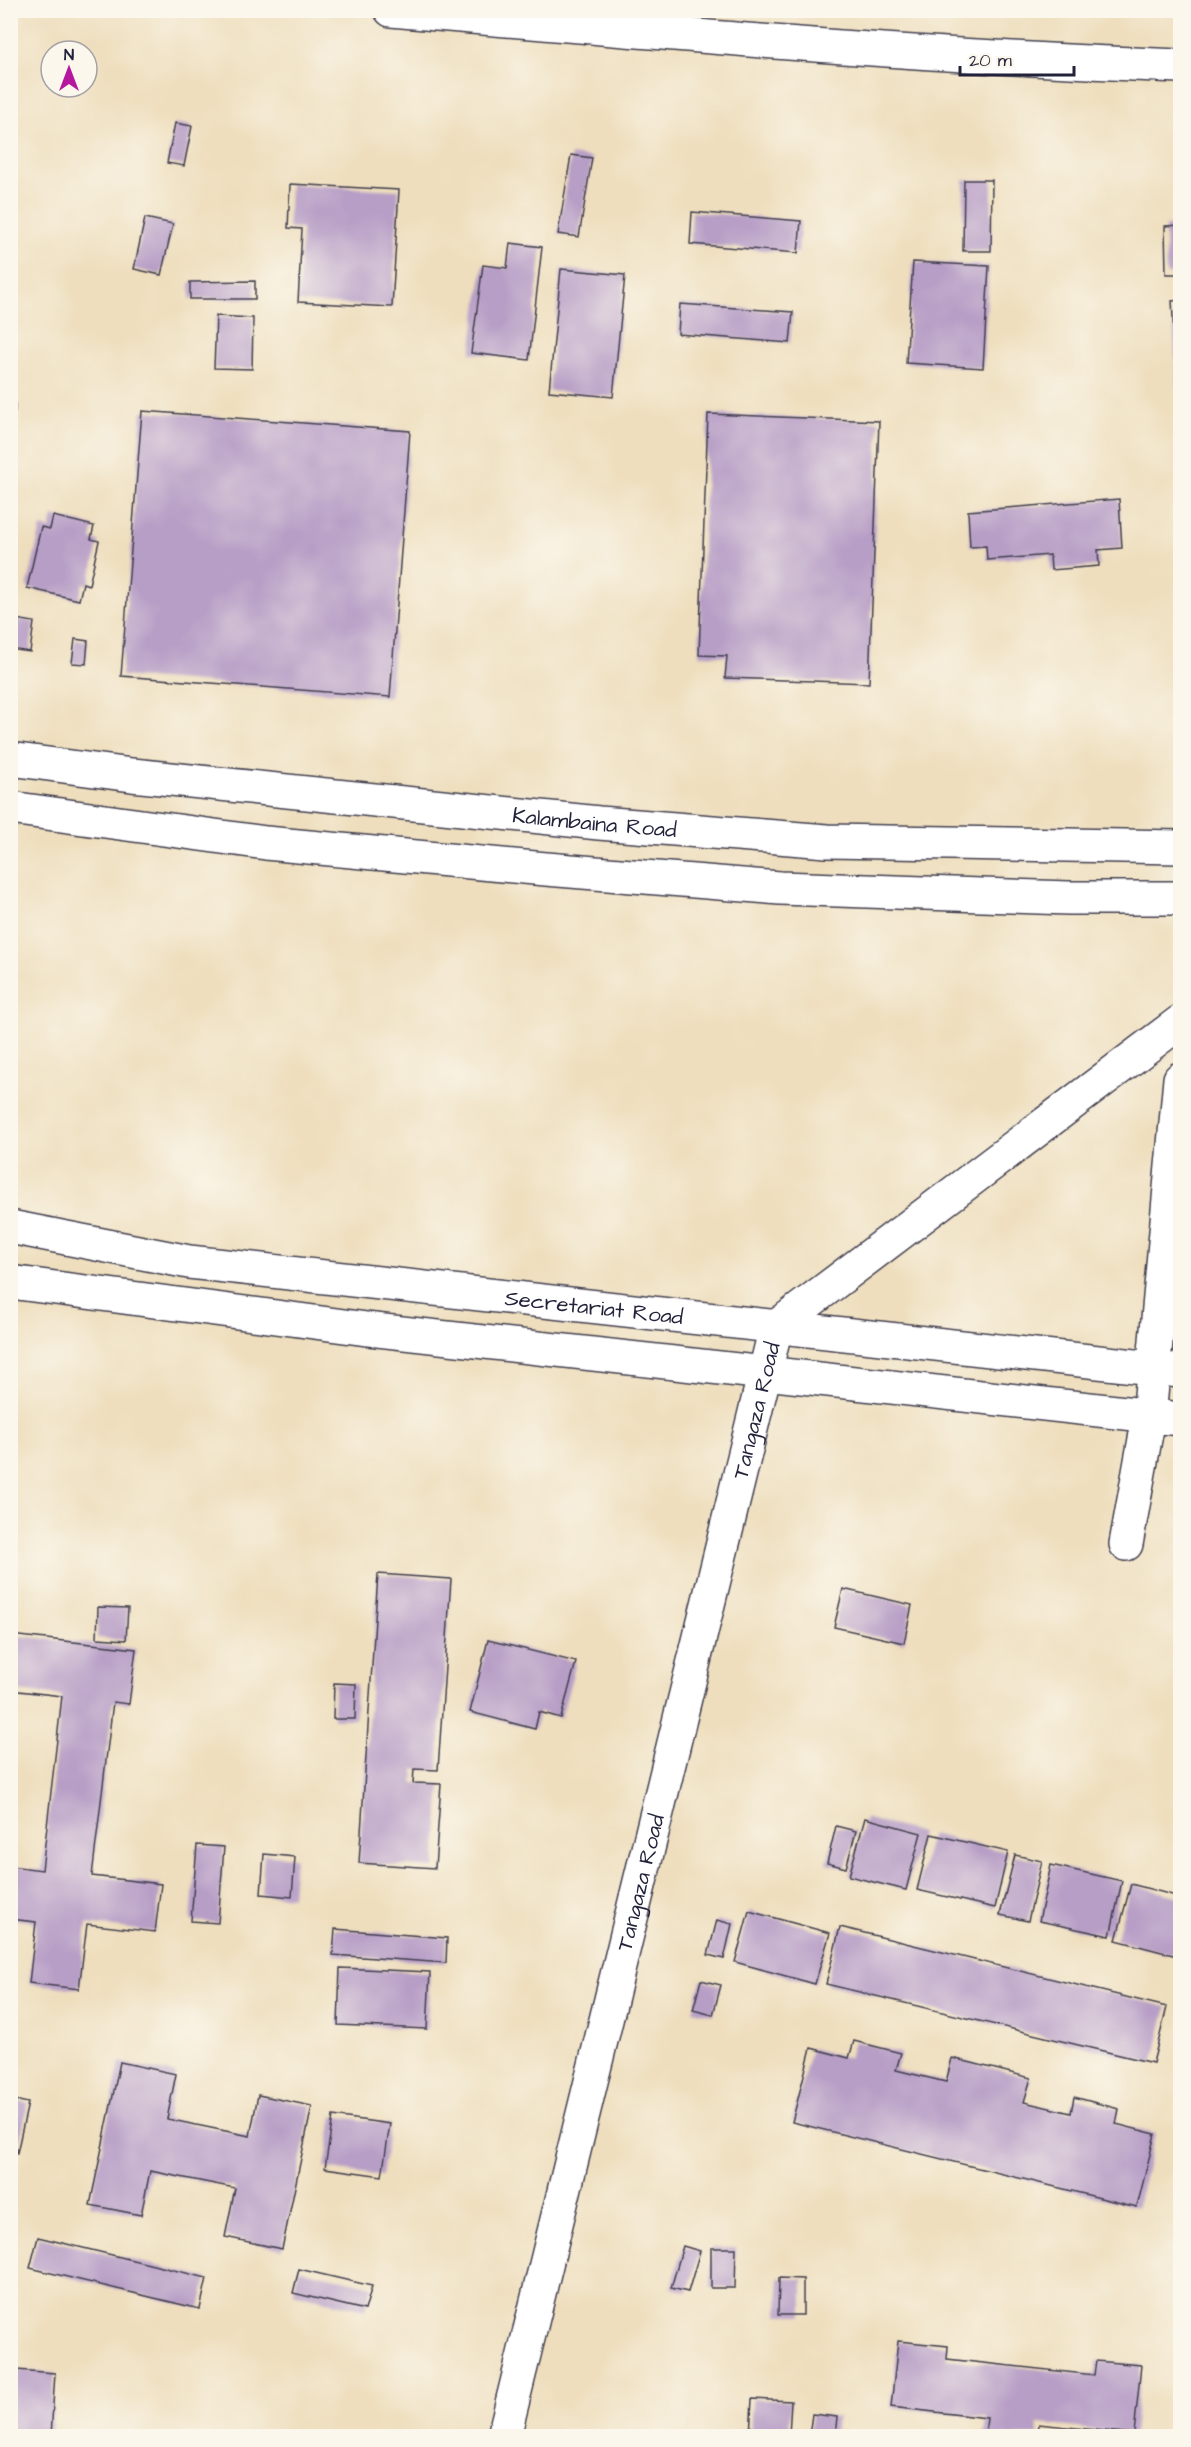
<svg xmlns="http://www.w3.org/2000/svg" width="1191" height="2447" font-family="'Architects Daughter',sans-serif">
	<rect width="100%" height="100%" fill="#fbf7ec"/>
	<filter id="ink" filterUnits="userSpaceOnUse"><feTurbulence type="fractalNoise" baseFrequency=".0167" numOctaves="2"/><feDisplacementMap in="SourceGraphic" scale="12" xChannelSelector="R" yChannelSelector="G"/><feConvolveMatrix kernelMatrix="1 2 1 2 8 2 1 2 1" color-interpolation-filters="sRGB"/></filter>
	<filter id="wash" filterUnits="userSpaceOnUse"><feTurbulence type="fractalNoise" baseFrequency=".008" numOctaves="4" result="noise"/><feDisplacementMap in="SourceGraphic" scale="24" xChannelSelector="R" yChannelSelector="G"/><feGaussianBlur stdDeviation="1.35" result="paint"/><feColorMatrix in="noise" values="0 0 0 0 0 0 0 0 0 0 0 0 0 0 0 0 0 1.4 0 .05"/><feComposite in="paint" operator="in"/></filter>
	<g filter="url(#wash)">
		<rect width="100%" height="100%" fill="#eedebd"/>
		<g id="blocks">
			<path fill="#b79ec6" d="M175,123l17,3 -8,40 -17,-3z
				M571,155l21,3 -13,79 -21,-3z
				M964,180h28l-1,71h-28z
				M290,184l109,6 -7,117 -94,-5 4,-73 -14,-1z
				M692,212l109,9 -3,32 -108,-9z
				M145,218l28,6 -12,51 -27,-6z
				M1180,225v49h-14l-1,-48z
				M510,243l32,4 -13,113 -58,-7 12,-88 24,3z
				M913,262l76,4 -6,102 -77,-5z
				M561,269l64,6 -12,122 -64,-6z
				M255,281v18h-65v-17z
				M1180,300v116l-1,1 -7,-116z
				M680,304l113,8 -3,31 -112,-9z
				M216,316l37,2 -1,51 -38,-1z
				M10,390h5v21h-5z
				M142,411l268,20 -20,266 -269,-21z
				M708,414l171,7 -10,262 -144,-5 2,-22 -28,-1z
				M1119,499l3,49 -24,2 1,16 -48,4 -1,-15 -63,5 -1,-14 -16,1 -2,-36z
				M53,516l41,10 -3,13 8,2 -10,44 -6,-2 -4,17 -52,-12 14,-61 9,2z
				M10,618l24,4 -4,30 -20,-3z
				M75,639l13,2 -2,23 -14,-1z
				M378,1574l73,5 -13,191 -24,-1 -1,14 28,1 -6,84 -76,-5z
				M843,1589l69,16 -8,38 -70,-16z
				M98,1607l30,1 -2,32 -29,-2z
				M10,1635l126,14 -7,55 -16,-2 -21,174 69,8 -6,48 -68,-8 -8,65 -50,-6 7,-61 -26,-3v-53l32,4 20,-174 -52,-6z
				M488,1640l88,22 -15,56 -22,-6 -4,17 -65,-17z
				M334,1683l22,1 -1,35h-22z
				M865,1818l56,15 -15,57 -57,-14z
				M836,1826l20,5 -10,37 -19,-5z
				M931,1834l77,18 -13,56 -78,-18z
				M197,1845l27,2 -6,76 -27,-2z
				M264,1854l31,3 -3,40 -31,-3z
				M1015,1855l27,6 -14,60 -28,-6z
				M1051,1865l71,16 -12,55 -71,-15z
				M1131,1884l49,13v45l-3,14 -61,-16z
				M749,1911l81,22 -15,51 -80,-22z
				M717,1920l15,4 -8,35 -16,-4z
				M840,1927l327,80 -14,56 -327,-79z
				M335,1929l112,9 -1,25 -113,-8z
				M340,1968l90,4 -3,57 -89,-4z
				M701,1980l20,5 -8,30 -20,-5z
				M854,2041l47,12 -5,17 50,12 6,-24 79,20 -7,24 47,11 3,-16 45,12 -3,15 39,10 -18,73 -345,-85 19,-74 38,10z
				M120,2062l56,12 -9,45 83,17 8,-41 54,11 -30,143 -57,-12 10,-49 -85,-17 -9,44 -51,-10z
				M10,2099l18,4 -11,50 -7,-1z
				M333,2116l57,8 -8,52 -57,-8z
				M38,2237l169,41 -7,31 -170,-41z
				M683,2246l17,5 -12,41 -17,-4z
				M711,2248h25l-1,40h-24z
				M299,2269l73,17 -7,24 -72,-17z
				M779,2278l24,1v36h-25z
				M898,2341l50,5 -1,13 147,16 2,-14 45,4 -7,69 -95,-10 -1,12h-53l2,-18 -96,-11z
				M16,2370l39,3 -4,63h-41v-48h5z
				M752,2399l39,2 -2,35h-39z
				M812,2414l25,3 -2,19h-26z"/>
		</g>
	</g>
	<g filter="url(#ink)">
		<use href="#blocks" fill-opacity="0" stroke="#413e4e" stroke-width="1.5"/>
		<g fill="none" stroke-linecap="round" stroke-linejoin="round">
			<defs>
				<g id="street">
					<path d="M391,10c263,23 526,46 789,56"/>
					<path id="s1" d="M10,1227l179,35 991,109"/>
					<path d="M10,1282l357,47 813,90"/>
					<path d="M1126,1544l23,-127 31,-338"/>
					<path id="s2" d="M504,2436l272,-1109 404,-305"/>
				</g>
				<g id="secondary">
					<path id="s3" d="M10,759l122,16 467,48 228,18 353,6"/>
					<path d="M10,808l256,35 280,26 234,19 289,10h111"/>
				</g>
			</defs>
			<use href="#street" stroke="#413e4e" stroke-width="36"/>
			<use href="#secondary" stroke="#413e4e" stroke-width="36"/>
			<use href="#street" stroke="#fff" stroke-width="33"/>
			<use href="#secondary" stroke="#fff" stroke-width="33"/>
		</g>
	</g>
	<g text-anchor="middle" stroke-width="4.5" stroke-linejoin="round" paint-order="stroke">
		<g font-size="22" fill="#22223b" stroke="#fbf7ec">
			<text dy="8" stroke="none"><textPath href="#s3" startOffset="588">Kalambaina Road</textPath></text>
			<text dy="8" stroke="none"><textPath href="#s1" startOffset="590">Secretariat Road</textPath></text>
			<text dy="8" stroke="none"><textPath href="#s2" startOffset="1056">Tangaza Road</textPath></text>
			<text dy="8" stroke="none"><textPath href="#s2" startOffset="570">Tangaza Road</textPath></text>
		</g>
	</g>
	<rect width="1191" height="2447" fill="none" stroke="#fbf7ec" stroke-width="36"/>
	<g transform="translate(69 69)"><circle r="28" fill="#fbf7ec" stroke="#a4a2a5" stroke-width="1.5"/>
	<path d="M0-4.5L10 22L0 15L-10 22Z" fill="#b5179e"/>
	<text y="-9" font-size="16" font-weight="bold" text-anchor="middle" fill="#22223b">N</text>
	</g>
	<path d="M960 66v9h114v-9" fill="none" stroke="#22223b" stroke-width="3"/>
	<text x="969" y="66" font-size="18" fill="#22223b" stroke="#fbf7ec" stroke-width="4.5" paint-order="stroke">20 m</text>
</svg>
